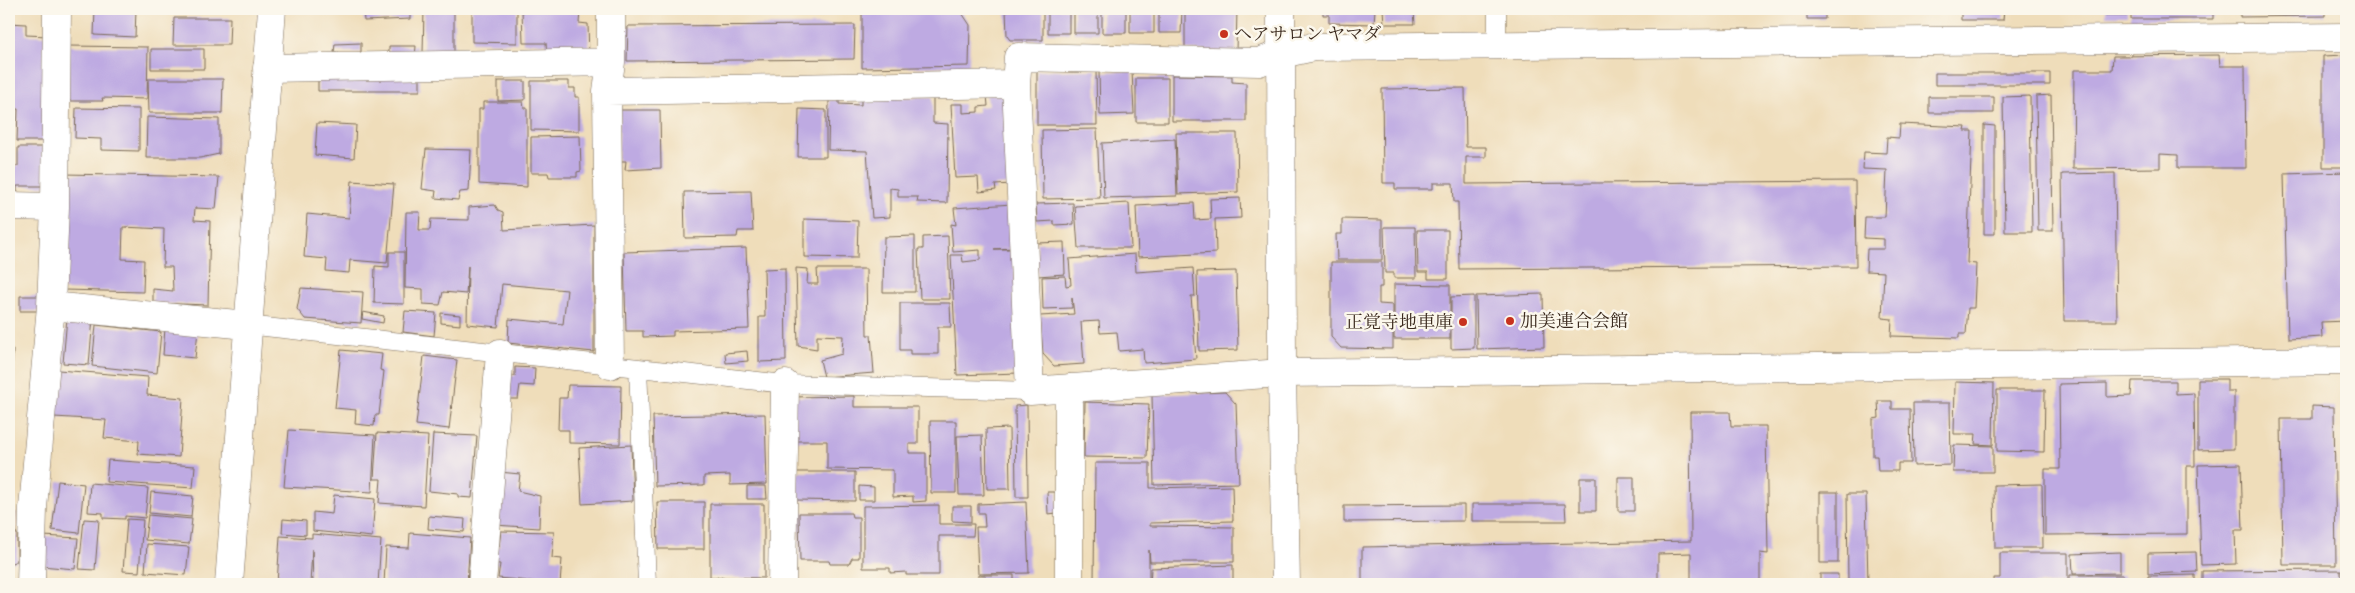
<svg xmlns="http://www.w3.org/2000/svg" width="2355" height="593" font-family="'Sorts Mill Goudy','Noto Serif JP',serif">
	<rect width="100%" height="100%" fill="#fbf7ec"/>
	<filter id="ink" filterUnits="userSpaceOnUse"><feTurbulence type="fractalNoise" baseFrequency=".02" numOctaves="2"/><feDisplacementMap in="SourceGraphic" scale="10" xChannelSelector="R" yChannelSelector="G"/><feConvolveMatrix kernelMatrix="1 2 1 2 8 2 1 2 1" color-interpolation-filters="sRGB"/></filter>
	<filter id="wash" filterUnits="userSpaceOnUse"><feTurbulence type="fractalNoise" baseFrequency=".0096" numOctaves="4" result="noise"/><feDisplacementMap in="SourceGraphic" scale="20" xChannelSelector="R" yChannelSelector="G"/><feGaussianBlur stdDeviation="1.12" result="paint"/><feColorMatrix in="noise" values="0 0 0 0 0 0 0 0 0 0 0 0 0 0 0 0 0 1.4 0 .05"/><feComposite in="paint" operator="in"/></filter>
	<g filter="url(#wash)">
		<rect width="100%" height="100%" fill="#efddba"/>
		<g id="blocks">
			<path fill="#beaae2" d="M95,9h41l-1,28 -41,-2z
				M363,9h47v10l-46,2z
				M424,9h30v44h-31z
				M472,9h45v34l-45,-1z
				M522,9h50v3h8l-1,11 9,1 1,32h-42l-1,-13h-23z
				M1048,9h21v24h-21z
				M1074,9h24v24h-24z
				M1102,9h24v24h-24z
				M1130,9h24v24h-24z
				M1159,9h23l-1,24h-22z
				M1185,9h52l-1,43 -51,-2z
				M1323,9h52l-1,15 -45,-1v-8h-6z
				M1383,9h41v2h-10l1,13h-31z
				M1807,9h18v10h-18z
				M1961,9h43l-1,11h-42z
				M2106,9h21v7h-21z
				M2131,9h82v10h-82z
				M2240,9h85v7l-85,1z
				M862,10h98l10,15 -1,41 -107,2z
				M1006,10h37v30h-33l-3,-4z
				M174,18h56l-1,27h-56z
				M9,23l17,1v11l22,1 -4,105h-27l1,-32h-9z
				M855,25l-1,34 -227,2 1,-35z
				M361,43v9h-27l1,-8z
				M68,46l80,1 -1,52 -45,-1 1,3h-36z
				M389,46h27l-1,11 -26,1z
				M151,49h53v20h-53z
				M2219,55l1,11h25l1,102h-68v-13l-18,-1v14l-87,1 1,-99h38l1,-14z
				M2346,55v112h-23v-111z
				M1096,70l1,55h-60v-54z
				M1132,71l2,43 -34,1 -1,-43z
				M1935,73h115v12h-115z
				M1172,75l60,1v6l14,1v38h-74z
				M318,76h102v15h-102z
				M1136,78h32v44h-32z
				M148,79h75l-1,34h-73z
				M498,81h27v19l-27,1z
				M531,81h38v7h6v9h4v34l-48,-1z
				M1465,88l1,59h20v10h-20v27l389,-3 1,85 -397,3 -1,-67h-4l-1,-19h-20v6h-38v-6h-12l-1,-94z
				M1006,94l6,90 -17,1 1,5 -17,2 -1,-15 -23,1 -4,-74h12v9l15,-1v-5l10,-1 -1,-11z
				M2051,95l2,136h-15l-2,-135z
				M2030,96l2,136h-27l-2,-135z
				M933,97v26l15,1 -1,79 -30,-1 1,-5h-20v-8l-8,-1v29l-18,1 -5,-67 -39,-1 1,-50h10v4l22,1v-7z
				M1929,97h65v16h-65z
				M483,102h40l1,6h3v79l-48,-3v-75h4z
				M76,108l63,1v42l-38,-1v-11l-26,-1z
				M799,109l27,1v47h-28z
				M620,110h40l1,58 -36,2 1,-9h-8z
				M147,117l72,2v35l-19,4h-54z
				M317,123l39,2 -2,33 -39,-3z
				M1900,124l66,3 -1,4h7l-5,132 9,1 -2,44h-6l-2,26h-7v4l-68,-2 1,-17 -10,-1 2,-46 -18,-1 1,-22h17v-10l-20,-1 1,-21h20l2,-47 -24,-1 1,-17 22,1 1,-16 12,1z
				M1984,125l11,1v108h-11z
				M1097,129l3,69 -57,1 -1,-69z
				M1176,133h61l1,59 -60,2z
				M580,136l1,35 -4,1v5h-28l-1,-4h-17v-36z
				M1175,139l2,57 -73,2 -2,-55z
				M18,147h27v39h-28v8h-8v-28h9z
				M426,149l45,1 -2,41 -9,1 -2,8 -23,-2 1,-7 -14,-2z
				M2346,172v149l-25,1 1,15 -34,2 -4,-165z
				M2115,173l2,148h-53l-2,-147z
				M64,174l155,3 -3,32 -21,-1 -1,12 16,1 -2,84 -55,-2v-14l20,2 -1,-24h-9l1,-38 -41,-2 -1,32 22,1 -1,32 -79,-2z
				M352,181l42,3 -7,79 -37,-3 -1,13 -23,-2 1,-12 -23,-2 3,-43 42,4z
				M751,191l2,40h-15l-1,6 -52,1 -1,-46z
				M1240,198l1,20 -26,1 1,34 -78,4 -2,-51 58,-3 1,17 16,-1 -1,-20z
				M1073,203l1,21 -20,1v-4l-17,1 -1,-18z
				M1129,203l2,45h-53l-3,-42z
				M1012,204l3,44 -21,1h20l5,124 -62,2 -6,-120h11l1,7 17,-2v-10l-27,2 -2,-28 5,1 -2,-17z
				M495,205l3,5 5,2 1,18 90,-5v127l-86,-9 1,-24 54,5 4,-34 -65,-6 -4,43 -31,-3 1,-58 -2,28 -23,-2 -3,13 -17,-1v-15l-18,-1 1,-76h14l-1,18h11l1,-11 38,1v-13z
				M804,219l54,2 -1,37 -53,-1z
				M1342,219l40,1v40h-45l-1,-26h6z
				M1384,227h31l1,51h-22v-5h-9z
				M1417,230h31v49h-20v-7h-10z
				M915,236v56h-32l1,-55z
				M948,236l2,63h-30l-2,-50h5v-12z
				M1064,242l1,32 -27,2 -1,-33z
				M746,248l3,81 -76,2v5l-30,1v-6h-17l-2,-79z
				M389,252h15v52l-30,-1 1,-37 14,1z
				M1135,254l1,18 57,-4 2,28h-4l5,63 -52,4 -1,-14 -24,2 -2,-19 -17,1 -1,-12 -18,1 3,42 -30,2 -11,-12 -3,-38 34,-2 -2,-16v10l-29,1 -1,-32 23,-1 1,10 5,-1 -2,-26z
				M1331,262h51v25h-3v17l14,1v44l-52,-1 -10,-11z
				M785,268l1,93 -27,1v-45h6l-1,-48z
				M796,268l12,1 -1,15h11l-1,-15h49l1,66h4l3,38 -50,4 -4,-17 22,-6 1,-18 -26,-1v14l-19,-3z
				M1236,271l2,79 -39,1 -2,-79z
				M1394,284l56,1v54h-56z
				M301,288l62,4 -2,31 -56,-4 -8,-10z
				M1543,294l1,53 -67,2 -1,-53z
				M20,296h19v15h-19z
				M1474,296v52l-23,1v-52z
				M900,303h50l1,24h-13v27h-28v-4h-10z
				M405,311l31,2 -2,23 -31,-4z
				M363,312l21,4 -1,7 -21,-4z
				M441,313l19,2v10l-19,-2z
				M67,317l26,1 -4,47 -26,-2z
				M96,325l65,7 -4,41 -65,-7z
				M165,328l33,3 -3,27 -32,-3z
				M9,349h4l-1,31h-3z
				M341,350l41,4 -2,16 4,1 -5,44h-4l-1,11 -19,-2 1,-14 -21,-2z
				M747,351l1,10 -22,2 -1,-10z
				M424,356l33,4 -8,69 -33,-4z
				M515,367l20,1 -1,18 -14,-1 -2,14h-13l2,-23h8z
				M58,370l90,7 -1,18 36,3 -4,59 -41,-3 1,-13 -35,-3 2,-18 -52,-3z
				M2198,379h29v12h7v58l-36,1z
				M2132,381h44v13l18,-1 1,73h-8v68l-142,1v-66h15l-1,-85 48,-1v14l24,-1z
				M1955,382l39,1 -1,62 -18,-1 1,-10h-22z
				M568,385l53,1 -1,58 -51,-1v-13h-11l1,-32h8z
				M1997,390h48l-1,62 -47,-1z
				M1225,392l11,12 3,79 -85,2 -2,-90z
				M854,396v11h64v37h-9v9h17v48l-13,1v-6l-20,1v-27l-66,-1v-28h-37l-1,-44z
				M1878,401h14v8h18l1,54h-13v8h-20l-1,-15h-4v-37l6,-1z
				M1085,402l64,2 -2,54 -63,-1z
				M1913,403h37l1,62 -37,1z
				M1027,405l1,92h-12l-1,-91z
				M2312,406l22,1 2,158h-53l-2,-146h31z
				M1690,412h40l1,14h35l2,128 -8,-1v31h-69v-31l-33,1v30h-296v-37l329,-6z
				M765,414l2,70 -37,1v-10l-26,1v9l-49,1 -2,-70z
				M930,421h26v72h-25z
				M1009,428l1,61h-23l-1,-60z
				M289,430l86,5 -3,57 -88,-5z
				M377,433l51,3 -4,70 -45,-3 2,-24h-7z
				M433,434l44,2 -5,62 -14,-1v-3l-29,-3z
				M982,435l2,60h-25l-2,-59z
				M631,445l2,56 -51,3 -3,-56z
				M1954,445l39,1v26h-40z
				M108,460l87,6 -2,22 -87,-6z
				M1095,463h55v25l82,-2 1,35 -83,2v3l84,1v35h-84l-1,-12v34h-55z
				M2241,464l2,66h-8l1,34 -35,1 -3,-100z
				M499,472l21,2 -2,17 22,5 -1,32 -44,-3z
				M797,472h58v29l-59,-1z
				M1618,477h16v34h-16z
				M1580,478h16v33h-16z
				M58,481l26,3 -5,49 -27,-3z
				M90,483l58,5 -3,30 -20,-2v3l-22,-1v-5l-15,-1z
				M2042,484l1,64h-48l-1,-63z
				M747,486h19l1,13h-20z
				M859,486l15,1v13h-15z
				M151,492l42,4 -2,21 -42,-4z
				M1047,492h10v21l-9,1z
				M1820,492h18v71h-18z
				M1847,494h19l2,90h-20z
				M334,495l41,4 -3,38 -59,-6v-19l19,2z
				M657,502h47v47h-46z
				M1026,502l3,71 -51,1 -2,-47h9l-1,-14h-6v-9z
				M710,504h54v74l-54,-1z
				M1472,504h93l1,17h-94z
				M939,505v19h35l-1,12h-34v39h-33v-3l-16,1v-5h-27v-62z
				M1464,505v16l-120,1v-16z
				M952,506h19v16l-19,-1z
				M9,512h7l-1,19 2,3v27l-8,3z
				M799,513h52l1,4h7v41h-7l-3,6h-19l-1,-3h-29z
				M148,515l44,4 -3,25 -44,-4z
				M429,516l36,3 -1,13 -36,-3z
				M84,519l15,1 -4,50 -16,-1z
				M127,519l16,1 -4,52 -16,-1z
				M283,519l23,2v14l-24,-2z
				M501,531l53,1 -2,26 10,1 -2,25 -62,-6 2,-14 -12,-1 1,-17 10,1z
				M410,533l60,5 -3,46h-83l2,-37 23,1z
				M312,534l69,6 -3,44h-65l-1,-35 -2,35h-33l3,-48 32,2z
				M43,536l35,2 -3,31 -34,-3z
				M147,544l42,3 -3,28 -41,-3z
				M2120,552v21l-47,1 -1,-20z
				M2196,552l1,20 -49,2v-21z
				M2000,553h68v31h-74v-6h6z
				M1233,565v19h-83l1,-16z
				M2341,570v14h-139v-13z
				M1820,574h18v10h-18z
				M978,575h36v9h-36z
				M2070,575h53v9h-53z
				M2195,575v9h-47v-8z"/>
		</g>
	</g>
	<g filter="url(#ink)">
		<use href="#blocks" fill-opacity="0" stroke="#7a6955" stroke-width="1"/>
		<g fill="none" stroke-linecap="round" stroke-linejoin="round">
			<defs>
				<path id="lane" d="M1497,9v36
					M247,325l538,59 245,7
					M638,368l9,216"/>
				<path id="street" d="M2346,37l-1032,10 -33,7 -22,8 -241,-5 -2,27 14,307 252,-18 1064,-12
					M267,68l344,-6
					M607,91l409,-7
					M9,206l46,1
					M51,306l196,19
					M610,365l-3,-274 4,-29v-53
					M31,584l2,-76 18,-202 4,-99 2,-198
					M482,584l18,-231
					M782,584l3,-200
					M1069,584v-196"/>
				<path id="secondary" d="M1281,9l1,364 4,211
					M229,584l43,-575"/>
			</defs>
			<use href="#lane" stroke="#7a6955" stroke-width="19"/>
			<use href="#street" stroke="#7a6955" stroke-width="29"/>
			<use href="#secondary" stroke="#7a6955" stroke-width="29"/>
			<use href="#lane" stroke="#fff" stroke-width="18"/>
			<use href="#street" stroke="#fff" stroke-width="28"/>
			<use href="#secondary" stroke="#fff" stroke-width="28"/>
		</g>
	</g>
	<g fill="#c8321e" stroke="#fbf7ec" stroke-width="2">
		<circle cx="1224" cy="34" r="5"/>
		<circle cx="1510" cy="321" r="5"/>
		<circle cx="1463" cy="322" r="5"/>
	</g>
	<g text-anchor="middle" stroke-width="5" stroke-linejoin="round" paint-order="stroke">
		<g font-size="18" fill="#3b2a1e" stroke="#fbf7ec" text-anchor="start">
			<text x="1234" y="40">ヘアサロン ヤマダ</text>
			<text x="1520" y="327">加美連合会館</text>
			<text x="1453" y="328" text-anchor="end">正覚寺地車庫</text>
		</g>
	</g>
	<rect width="2355" height="593" fill="none" stroke="#fbf7ec" stroke-width="30"/>
</svg>
